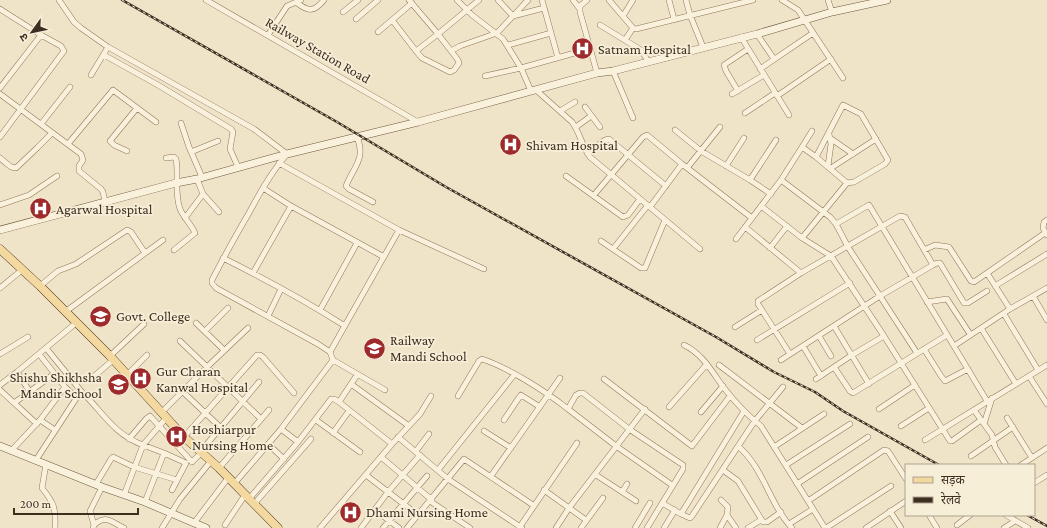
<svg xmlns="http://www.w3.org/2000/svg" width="1047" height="528" font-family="'Crimson Pro','Noto Sans Devanagari',serif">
	<rect width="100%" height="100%" fill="#f0e4c8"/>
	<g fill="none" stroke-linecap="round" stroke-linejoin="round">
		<defs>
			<path id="street" d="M59,0l15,22 7,6 27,19 146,82 33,25c-15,17 -27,38 -38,59 -13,22 -25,44 -37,67v3l4,5 102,56 12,8 3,8 52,30
				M206,0l212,122
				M409,0l29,34 41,-34
				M457,0l15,15 31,24 18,29 10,23
				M498,0l15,16 31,-8
				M542,0l16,58
				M573,0l6,8
				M587,0l-7,6v6l17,61
				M609,0l24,28 3,1 117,-29
				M669,0l5,19
				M686,0l4,15 13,32
				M782,0l16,10 45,68
				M828,0l4,12
				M297,3c12,9 17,9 27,-3
				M0,9l41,26 20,11 3,5 -64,86
				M343,12l15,-12
				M623,16l10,-16
				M356,19l22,-19
				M392,20l24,31 6,7 28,14 4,-2 5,-7 -1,-3 -20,-26 -22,17
				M600,25l41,25 7,11
				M378,32l34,-29
				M757,34l17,25
				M268,35l19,-29 14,-6
				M741,37l48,78
				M625,40l8,-12
				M508,45l43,-12
				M451,51l9,-5 37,-13 31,-33
				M104,55l54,30 73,44 2,3 -3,17 8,18
				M760,69l53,-36
				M613,71l20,47
				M91,75l17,-28
				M485,76l36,-8 68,-19
				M0,88l41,-53
				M536,90l36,32c8,11 10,24 18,35l110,92
				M738,91l-12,-20 -2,-6 24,-16
				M0,94l81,60 2,6 -4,6v5l22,18 2,3 2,10
				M732,94l32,-19
				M777,96l54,-37
				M585,107l15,20
				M560,111l15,-9
				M745,113l30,-20
				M181,123l8,24 13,30
				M41,124l29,-37
				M576,127l15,-11
				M675,130l26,21 49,29
				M357,137c9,22 -3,29 -11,49l3,3 24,13
				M830,138l23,16
				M68,144l45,-54 43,32
				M802,147l10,-16
				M127,151l-13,-6 -4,-4 27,-33
				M191,152l27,-11
				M587,153l18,-13 4,-1 57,47
				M0,158l11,9 5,1 21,-20 15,-15
				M166,158l8,-1 2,2c3,16 -2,33 4,50 4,9 11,15 15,24l-21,17
				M279,163l120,67 -69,122
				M726,166l18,-28
				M828,166l3,-22 -2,-10
				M687,168l33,-41
				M831,168l45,-29
				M566,176l57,41 5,-2 12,-16
				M197,179l6,15 16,18
				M781,180l21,-33 14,10
				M263,188l28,18 93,51
				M771,194l-21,-14 26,-40
				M594,195l49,-58 4,-2 35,29 70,54
				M0,205l29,-10 28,-19
				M761,206l41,32 29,18 53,80 66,105h2l29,-21
				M650,207l32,-43
				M185,218l18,-24
				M1047,220l-3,2 -1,6 4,7
				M836,224l33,-19 118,196
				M745,227l56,46
				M399,230l85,39
				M802,238l45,-55 -31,-26 27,-52 18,9 27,46 -3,4 -31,18 -7,1
				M736,239l45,-59 49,37 6,7 12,23 69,106
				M601,241l40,27h4l20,-48
				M770,248l17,-22
				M613,249l35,-44
				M924,250l11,-5 14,2 22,34 3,1 71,-49
				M223,258c42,21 83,43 122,68
				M933,265l4,-2h3l24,40h4l19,-12
				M253,273l38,-67
				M40,286l18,-15 18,-7 51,-34 4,2 14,21
				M995,286l52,-32
				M0,288l22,-18
				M1033,296l14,24
				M927,302l20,-3 23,35
				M1010,309l37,-21
				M320,310l37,-67
				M65,312l98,-72
				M1004,314l34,56
				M268,316l13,-27
				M196,323l28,27
				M834,326l35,58
				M735,327l27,-17
				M981,328l35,56
				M205,331l23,-23
				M819,336l12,20
				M757,340l93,-57
				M180,341l81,78
				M684,345c19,9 28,27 40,43 11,14 23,27 37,38l64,102
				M803,346l18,30
				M954,346l56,-37 -23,-36
				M46,348l35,43
				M924,349l17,27 4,5 23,-12
				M0,354l28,-17
				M39,354l26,33 11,10
				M110,356l34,-32
				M781,360l99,-64 53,-31 -28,-48 -5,-1 -99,57 -43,28v3l32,50
				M719,365l83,63
				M834,367l16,24 3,2 94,-58
				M17,372l13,20
				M127,375l20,-20
				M1029,376l18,28
				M91,379l22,-19
				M604,379l88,67 38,-50
				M816,379l36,-24 32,-19
				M351,384l58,42
				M0,385l17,-13 59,-49
				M0,390l37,34
				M182,391l38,36
				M458,396l21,-35 3,-2c27,9 63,32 86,50
				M339,402l18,-27
				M14,403l40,-29
				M669,407l38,-43
				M879,409l36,-24
				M974,410l18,25 3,12 11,18
				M162,412l45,-45 41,-39
				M701,412l22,-26
				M1007,418l25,40
				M40,420l15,10
				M316,420l44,32
				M504,420l14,-21 3,-4 19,12
				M984,424l8,-26
				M901,426l28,-18
				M281,429l17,13
				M484,431l27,17
				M333,433l16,-22
				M184,437l73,-82h3l3,2 31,36
				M398,437l50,42 74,49
				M129,439l17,-20 4,-3 42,46 10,-10
				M925,440l122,-75
				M268,444l16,15
				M739,447c25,22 31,58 53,81
				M774,447l50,-33
				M11,451l29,-31 25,-33
				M201,451l58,-69
				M416,451l13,-17
				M164,453l22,10 -14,27
				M971,456l42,-29
				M381,457l51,43
				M36,460l45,-69c21,20 32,43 62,54l24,-28
				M46,464l-4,24c12,15 14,20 13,40
				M786,465l64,-41
				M1021,465l26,-17
				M219,468l50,-58
				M438,470l76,-95
				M723,470l15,11 25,41h4l14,-10
				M366,475l52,40
				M596,475l40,26
				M491,476l69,-98
				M1034,483l13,-8
				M96,484l15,-25 2,-2 21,10 43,13
				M234,484l47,-55 52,-69
				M797,484l71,-47
				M544,490l42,30
				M622,492l5,-8
				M124,495l19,-50 21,8 -19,49
				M249,499l49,-57 33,-43h3l5,3 53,42
				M721,500l7,7 -1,8 9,13
				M430,501l40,27
				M808,501l76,-51 4,1 18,28
				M662,503l19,11 63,-103
				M254,504l57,-65
				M375,510l24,18
				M890,511l11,17
				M681,514l9,4 2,-2 62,-94 29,-35
				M929,515l8,13
				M1006,515l22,13
				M194,523l34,-45
				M789,524l24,-15
				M94,525c12,-11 17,-3 30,3
				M225,525l20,-30
				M957,525l13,-10
				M93,528l1,-3 -4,-14 12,-24
				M162,528l18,-29 31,-38
				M320,528l72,-84 28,-30 11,-18
				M361,528l27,-36 32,-37
				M383,528l44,-52
				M407,528l57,-69 69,46
				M519,528l58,-85
				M556,528l13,-20 76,-99
				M581,528l22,-30
				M635,528l15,-25
				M647,528l36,-59v-4l-54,-36 -46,-36h-3l-4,2 -8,14 48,37 56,39
				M664,528l11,-18
				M720,528l7,-13
				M748,528l13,-8
				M826,528l65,-42
				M866,528l40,-27
				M1004,528l11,-7"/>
			<path id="secondary" d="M0,230l176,-47 21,-4 90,-25 131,-32 179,-49 16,-2 144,-37 75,-22 55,-12
				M0,446l102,41 43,15 61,26"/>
			<path id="primary" d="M0,249l40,37 70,70 74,81 35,31 59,60"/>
		</defs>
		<use href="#street" stroke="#8d765c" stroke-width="6"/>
		<use href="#secondary" stroke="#6f573f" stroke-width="8"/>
		<use href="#primary" stroke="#5b4430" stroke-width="9"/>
		<use href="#street" stroke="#faf1dc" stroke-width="5"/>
		<use href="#secondary" stroke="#faf1dc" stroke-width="7"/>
		<use href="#primary" stroke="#f3d9a0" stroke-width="8"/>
		<defs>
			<path id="rail" d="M122,0l215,122 109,65 270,150 58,35 41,20 28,19 96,54
				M1027,515l20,11"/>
		</defs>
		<use href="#rail" stroke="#3d2e20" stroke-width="2.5"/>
		<use href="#rail" stroke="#f7eed8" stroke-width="1" stroke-dasharray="3" stroke-linecap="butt"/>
	</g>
	<defs>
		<symbol id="hospital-disc" viewBox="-11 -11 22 22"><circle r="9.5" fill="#9e2a2b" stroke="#f7eed8"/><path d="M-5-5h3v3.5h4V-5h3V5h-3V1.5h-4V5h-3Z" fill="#fff"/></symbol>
		<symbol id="school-disc" viewBox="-11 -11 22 22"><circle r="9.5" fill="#9e2a2b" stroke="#f7eed8"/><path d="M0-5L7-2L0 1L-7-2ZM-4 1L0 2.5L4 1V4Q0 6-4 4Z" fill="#fff"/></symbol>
	</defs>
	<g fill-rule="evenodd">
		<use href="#hospital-disc" x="570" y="36" width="25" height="25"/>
		<use href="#hospital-disc" x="498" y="132" width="25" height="25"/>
		<use href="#hospital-disc" x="28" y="196" width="25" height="25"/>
		<use href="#school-disc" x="88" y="304" width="25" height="25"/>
		<use href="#school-disc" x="362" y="336" width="25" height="25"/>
		<use href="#hospital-disc" x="128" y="366" width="25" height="25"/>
		<use href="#school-disc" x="106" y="372" width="25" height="25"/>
		<use href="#hospital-disc" x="164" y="424" width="25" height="25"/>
		<use href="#hospital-disc" x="338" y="500" width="25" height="25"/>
	</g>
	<g text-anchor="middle" stroke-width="3.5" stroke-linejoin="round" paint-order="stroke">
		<g font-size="14" fill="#3d2e20" stroke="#f7eed8" text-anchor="start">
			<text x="598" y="54">Satnam Hospital</text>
			<text x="526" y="150">Shivam Hospital</text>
			<text x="56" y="214">Agarwal Hospital</text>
			<text x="116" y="321">Govt. College</text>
			<text x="390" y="345">Railway<tspan x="390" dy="16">Mandi School</tspan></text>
			<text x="156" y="376">Gur Charan<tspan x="156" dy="16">Kanwal Hospital</tspan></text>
			<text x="102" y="382" text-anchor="end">Shishu Shikhsha<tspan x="102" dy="16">Mandir School</tspan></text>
			<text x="192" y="434">Hoshiarpur<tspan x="192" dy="16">Nursing Home</tspan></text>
			<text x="366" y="517">Dhami Nursing Home</text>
		</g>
		<g font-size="14" fill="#3d2e20" stroke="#f7eed8">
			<text transform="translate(318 50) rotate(30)" y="5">Railway Station Road</text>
		</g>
	</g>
	<rect x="905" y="464" width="130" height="52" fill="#f7eed8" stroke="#ada18e"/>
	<rect x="913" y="477" width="20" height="6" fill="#f3d9a0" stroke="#ada18e"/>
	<text x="941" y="484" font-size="12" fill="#3d2e20">सड़क</text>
	<rect x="913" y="497" width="20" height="6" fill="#3d2e20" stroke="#ada18e"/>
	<text x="941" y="504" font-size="12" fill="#3d2e20">रेलवे</text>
	<g transform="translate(32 32) rotate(237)" stroke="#f7eed8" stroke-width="3" paint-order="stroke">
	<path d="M0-3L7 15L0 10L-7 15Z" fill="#3d2e20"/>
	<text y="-6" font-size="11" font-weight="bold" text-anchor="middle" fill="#3d2e20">उ</text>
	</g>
	<path d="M14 508v6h124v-6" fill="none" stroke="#3d2e20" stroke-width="2"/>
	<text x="20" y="508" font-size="12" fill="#3d2e20" stroke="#f7eed8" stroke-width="3" paint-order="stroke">200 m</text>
</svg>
